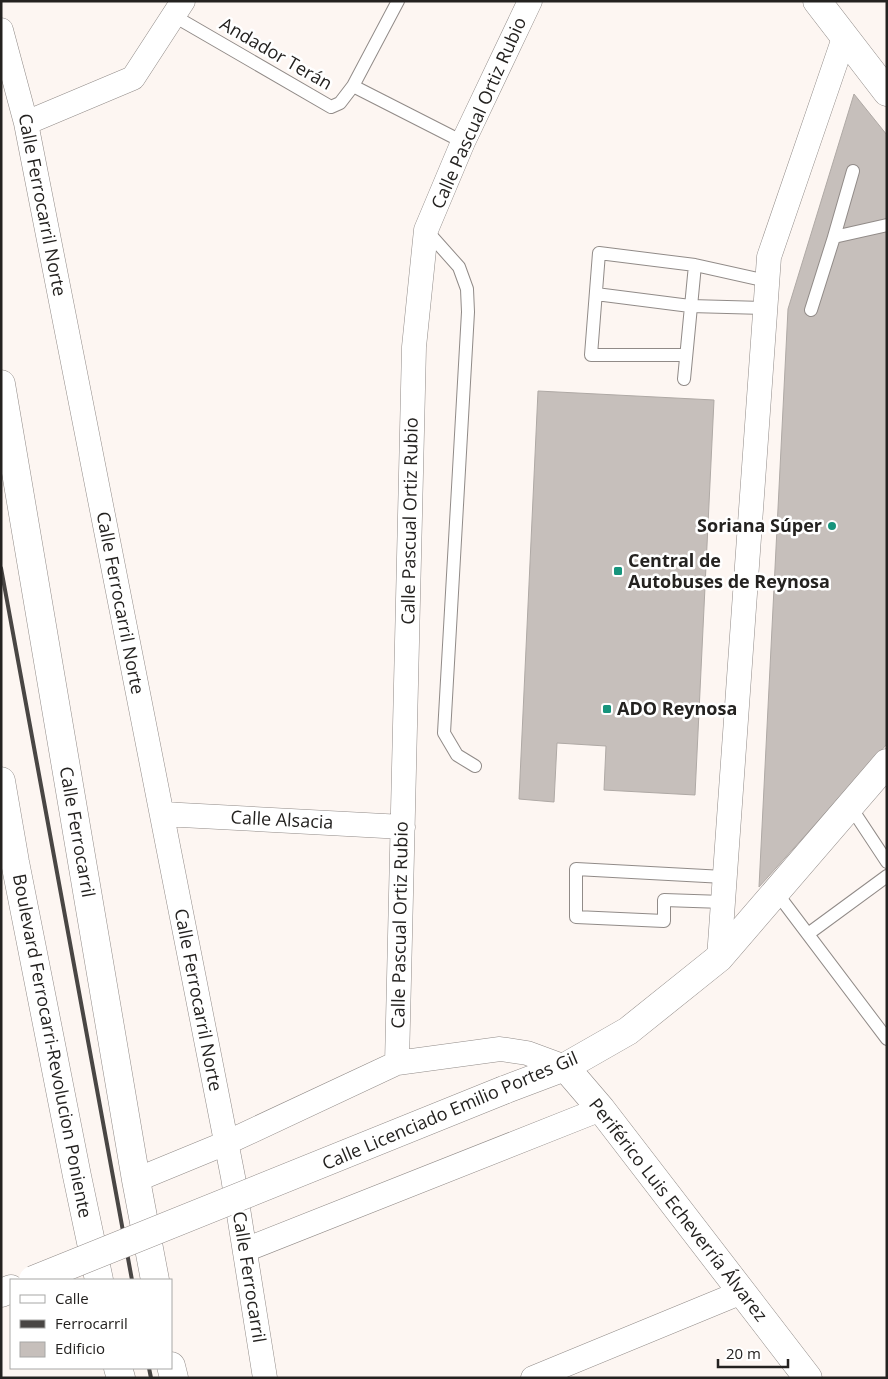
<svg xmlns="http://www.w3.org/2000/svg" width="888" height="1379" font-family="'Open Sans',sans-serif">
	<rect width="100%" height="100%" fill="#fdf6f2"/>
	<path fill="#c6bfbb" stroke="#afa9a5" d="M854,94l33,41v609l-128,143 29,-578z
		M538,391l176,9 -19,395 -91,-5 2,-44 -49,-3 -3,59 -35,-3z"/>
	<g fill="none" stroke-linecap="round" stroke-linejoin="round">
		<defs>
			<path id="service" d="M174,16l157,91 9,-4 13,-17 110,56
				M353,86l45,-85
				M426,230l33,37 8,22 1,23 -24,421 13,22 18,11
				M834,237l19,-66
				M596,294l94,12 75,2
				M811,310l23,-73 53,-12
				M686,355h-95l8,-102 96,12 72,16
				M684,379l11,-114
				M850,806l37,56
				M776,892l111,147
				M723,902l-59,-2v21l-88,-4v-48l148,8
				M808,934l79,-58"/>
			<path id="minor" d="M1,30l25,93 207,1054 32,201
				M26,123l107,-45 50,-77
				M162,814l241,13
				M719,958l50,-701 75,-219
				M397,1063l17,-716 12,-117 37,-88 67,-141
				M136,1180l90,-37 171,-80 103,-14 27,4 38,14
				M245,1250l356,-141
				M533,1378l209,-86"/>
			<path id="tertiary" d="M1,384l135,796 19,100
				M1,781l14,81 62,314 22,104
				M171,1366l3,12
				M118,1368l3,10"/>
			<path id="secondary" d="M817,1l70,91
				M565,1067l36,42 207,269
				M504,1090l61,-23 63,-36 91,-73 168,-195
				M1,1293l10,-4"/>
		</defs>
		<use href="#service" stroke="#918b88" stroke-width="14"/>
		<use href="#minor" stroke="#918b88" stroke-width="25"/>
		<use href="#tertiary" stroke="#918b88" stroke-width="29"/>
		<use href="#secondary" stroke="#918b88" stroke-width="29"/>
		<use href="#service" stroke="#fff" stroke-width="12"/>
		<use href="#minor" stroke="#fff" stroke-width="24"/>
		<use href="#tertiary" stroke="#fff" stroke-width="28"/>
		<use href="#secondary" stroke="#fff" stroke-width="28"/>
		<path stroke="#494644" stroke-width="4" d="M1,568l131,712
			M149,1368l2,10"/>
		<defs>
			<path id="secondary-bridge" d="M33,1280l471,-190"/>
		</defs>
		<use href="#secondary-bridge" stroke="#918b88" stroke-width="29" stroke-linecap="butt"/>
		<use href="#secondary-bridge" stroke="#fff" stroke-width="28"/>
	</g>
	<g fill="#16947c" stroke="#fff" stroke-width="2">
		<circle cx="832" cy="526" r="5"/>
		<rect x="613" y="566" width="10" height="10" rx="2.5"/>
		<rect x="602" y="704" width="10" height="10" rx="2.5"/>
	</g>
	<g text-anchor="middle" stroke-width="5" stroke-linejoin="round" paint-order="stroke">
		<g font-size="18" fill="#242220" stroke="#fff">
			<text transform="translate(276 54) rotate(30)" y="6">Andador Terán</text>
			<text transform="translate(479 113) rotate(-66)" y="6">Calle Pascual Ortiz Rubio</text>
			<text transform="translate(42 205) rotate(79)" y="6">Calle Ferrocarril Norte</text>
			<text transform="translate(410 521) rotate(-89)" y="6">Calle Pascual Ortiz Rubio</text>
			<text transform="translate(120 603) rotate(79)" y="6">Calle Ferrocarril Norte</text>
			<text transform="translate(282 820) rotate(3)" y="6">Calle Alsacia</text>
			<text transform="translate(77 832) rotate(80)" y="6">Calle Ferrocarril</text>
			<text transform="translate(400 925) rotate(-89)" y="6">Calle Pascual Ortiz Rubio</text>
			<text transform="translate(198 1000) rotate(79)" y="6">Calle Ferrocarril Norte</text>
			<text transform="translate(52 1046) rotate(79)" y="6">Boulevard Ferrocarri-Revolucion Poniente</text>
			<text transform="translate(450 1111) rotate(-23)" y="6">Calle Licenciado Emilio Portes Gil</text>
			<text transform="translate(678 1210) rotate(52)" y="6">Periférico Luis Echeverría Álvarez</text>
			<text transform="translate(249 1277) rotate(81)" y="6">Calle Ferrocarril</text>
		</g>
		<g font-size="18" font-weight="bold" fill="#242220" stroke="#fff" text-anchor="start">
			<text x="822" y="532" text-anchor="end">Soriana Súper</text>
			<text x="628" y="567">Central de<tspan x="628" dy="21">Autobuses de Reynosa</tspan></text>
			<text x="617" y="715">ADO Reynosa</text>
		</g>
	</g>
	<rect width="888" height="1379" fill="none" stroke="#242220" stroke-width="5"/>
	<rect x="10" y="1279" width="162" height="90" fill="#ffffff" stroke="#a7a7a6"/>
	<rect x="20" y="1295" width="25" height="8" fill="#ffffff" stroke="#a7a7a6"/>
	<text x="55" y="1304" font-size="15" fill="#242220">Calle</text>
	<rect x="20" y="1320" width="25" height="8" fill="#494644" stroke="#a7a7a6"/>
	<text x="55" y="1329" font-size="15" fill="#242220">Ferrocarril</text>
	<rect x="20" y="1342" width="25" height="15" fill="#c6bfbb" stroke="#a7a7a6"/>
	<text x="55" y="1354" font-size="15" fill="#242220">Edificio</text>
	<path d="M718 1359v8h70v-8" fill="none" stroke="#242220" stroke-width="2.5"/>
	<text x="726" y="1359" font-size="15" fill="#242220" stroke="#ffffff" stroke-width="4" paint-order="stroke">20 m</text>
</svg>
